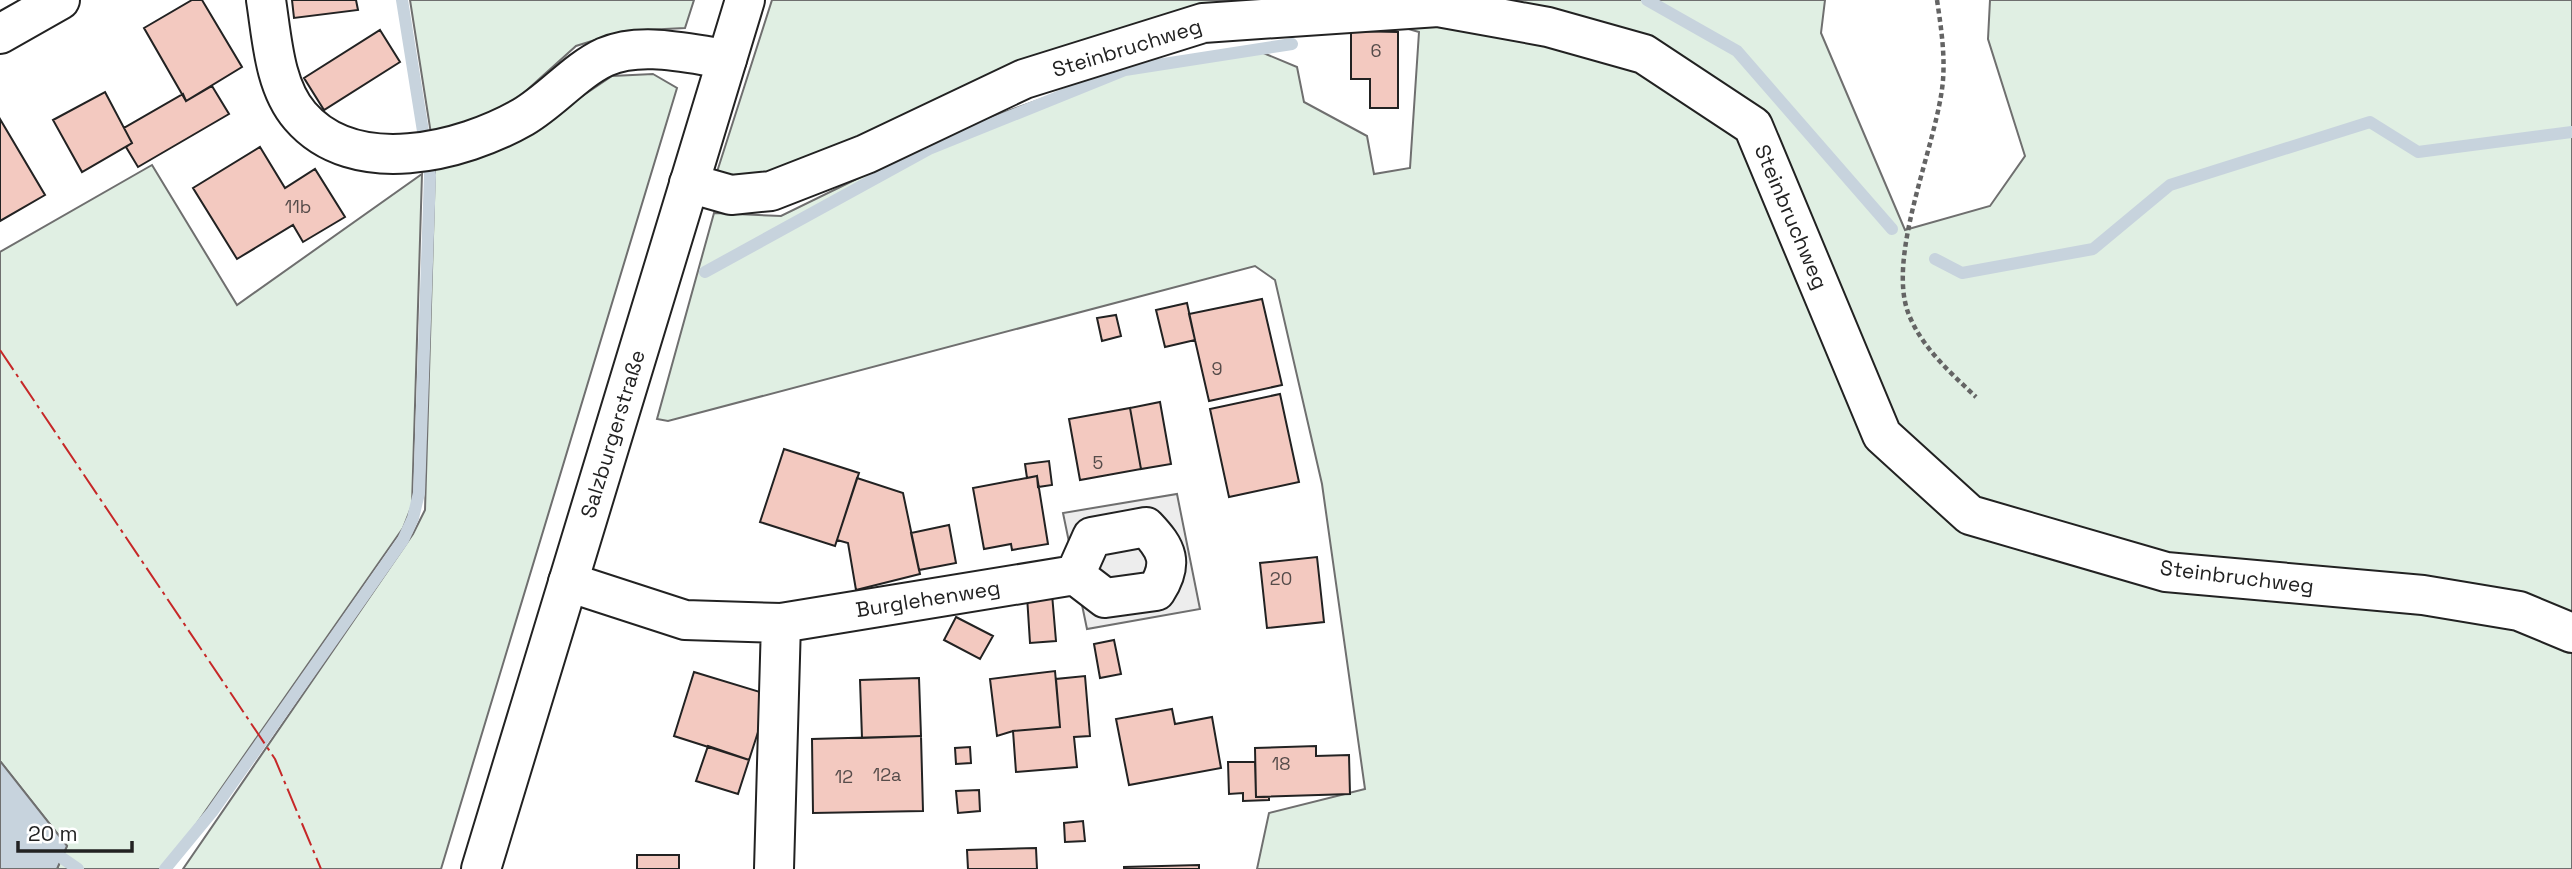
<svg xmlns="http://www.w3.org/2000/svg" width="2572" height="869" font-family="'Space Grotesk',sans-serif">
	<rect width="100%" height="100%" fill="#fff"/>
	<path fill="#e0efe3" stroke="#6f6f6f" stroke-width="2" d="M410,0h284l-9,28 -61,3 -48,15 -68,61 -77,27z
		M772,0h1053l-4,33 84,197 85,-24 35,-50 -37,-117 2,-39h582v869h-1315l12,-56 96,-24 -43,-305 -47,-204 -20,-14 -587,155 -11,-2 57,-206 67,3 182,-89 165,-59 121,-21 48,20 7,35 63,34 7,38 36,-6 9,-136 -112,-32 -527,179 -64,-4z
		M653,74l24,14 -236,781h-258l230,-335 12,-24 10,-342 73,-22 104,-70z
		M152,165l85,140 185,-131 -10,331 -9,23 -238,341h-108l10,-23 -67,-85v-509z"/>
	<path fill="#ededed" stroke="#6f6f6f" stroke-width="2" d="M1177,494l23,115 -113,20 -24,-116z"/>
	<path fill="#c7d3dd" stroke="#6f6f6f" stroke-width="2" d="M0,761l67,85 -10,23h-57z"/>
	<g fill="none" stroke-linecap="round" stroke-linejoin="round">
		<path stroke="#c7d3dd" stroke-width="12" d="M1647,0l90,51 155,178
			M1935,259l27,14 131,-24 77,-64 200,-63 48,30 154,-20
			M705,272l224,-123 196,-79 167,-26
			M49,849l29,20
			M165,869l47,-57 191,-272 10,-22 6,-25 11,-318 -28,-175"/>
	</g>
	<path fill="#f3c9c0" stroke="#222" stroke-width="2" d="M192,0h10l40,67 -56,34 -42,-73z
		M292,0h64l2,10 -64,8z
		M380,30l20,32 -76,48 -20,-32z
		M1351,31l47,1v76h-28v-29h-19z
		M212,86l17,28 -91,53 -12,-20 6,-4 -8,-15 59,-34 3,7z
		M105,92l27,51 -50,29 -29,-52z
		M0,119l45,76 -45,26z
		M260,147l25,41 30,-19 30,48 -42,25 -10,-17 -56,34 -44,-71z
		M1262,299l20,86 -73,16 -20,-87z
		M1187,303l8,37 -30,7 -9,-37z
		M1116,315l5,21 -19,5 -5,-23z
		M1280,394l19,88 -70,15 -19,-88z
		M1160,402l11,62 -30,5 -11,-61z
		M1130,408l11,61 -61,11 -11,-61z
		M784,449l75,24 -24,73 -75,-24z
		M1049,461l3,24 -14,2 -1,-11 -10,2 -2,-14z
		M1037,476l11,68 -36,6 -1,-6 -27,5 -11,-61z
		M857,478l46,15 17,81 -64,16 -8,-47 -11,-3z
		M949,525l7,38 -37,7 -8,-37z
		M1317,557l7,65 -57,6 -7,-65z
		M1052,594l4,47 -26,2 -3,-47z
		M956,617l37,19 -13,23 -36,-19z
		M1114,640l7,34 -21,4 -6,-34z
		M1055,671l5,56 -47,4 -16,5 -7,-57z
		M694,672l76,23 -21,65 -75,-24z
		M1085,676l5,60 -16,1 3,30 -61,5 -3,-41 47,-4 -4,-48z
		M919,678l2,58 -59,2 -2,-58z
		M1172,709l3,15 37,-7 9,51 -92,17 -13,-66z
		M921,736l2,75 -110,2 -1,-74z
		M708,746l41,14 -11,34 -42,-13z
		M1316,746v10l33,-1 1,39 -94,3 -1,-49z
		M970,747l1,16 -15,1 -1,-16z
		M1228,762h27l1,35h13v3l-26,1v-8l-14,1z
		M979,790l1,21 -22,2 -2,-22z
		M1083,821l2,20 -20,1 -1,-19z
		M1036,848l1,21h-69l-1,-19z
		M637,855h42v14h-42z
		M1199,865v4h-75v-2z"/>
	<g fill="none" stroke-linecap="round" stroke-linejoin="round">
		<defs>
			<path id="minor" d="M266,0c6,38 8,86 34,116 54,63 162,36 223,1 29,-17 52,-46 82,-60 37,-16 84,-3 122,2
				M0,34l60,-34
				M689,183l42,12 40,-4 95,-37 158,-75 179,-56 235,-16 110,20 96,27 109,72 129,309 88,80 196,57 257,23 96,16 53,22
				M568,582l117,38 96,3 294,-48 30,23 51,-7c18,-28 11,-42 -10,-64l-54,10 -17,38
				M774,869l7,-246"/>
			<path id="major" d="M481,869l264,-869"/>
		</defs>
		<use href="#minor" stroke="#222" stroke-width="42"/>
		<use href="#major" stroke="#222" stroke-width="42"/>
		<path stroke="#646464" stroke-width="4.5" stroke-dasharray="5 3.5" stroke-linecap="butt" d="M1937,0c4,27 8,53 6,80 -5,63 -58,176 -34,235 14,34 42,58 67,82"/>
		<use href="#minor" stroke="#fff" stroke-width="38"/>
		<use href="#major" stroke="#fff" stroke-width="38"/>
		<path stroke="#c62828" stroke-width="2" stroke-dasharray="24 5 3.5 5" stroke-linecap="butt" d="M0,350l275,409 46,110"/>
	</g>
	<g text-anchor="middle" stroke-width="5" stroke-linejoin="round" paint-order="stroke">
		<g font-size="18" fill="#564c4a">
			<text x="1376" y="57">6</text>
			<text x="298" y="213">11b</text>
			<text x="1217" y="375">9</text>
			<text x="1098" y="469">5</text>
			<text x="1281" y="585">20</text>
			<text x="1281" y="770">18</text>
			<text x="887" y="781">12a</text>
			<text x="844" y="783">12</text>
		</g>
		<g font-size="21" fill="#222" stroke="#fff">
			<text transform="translate(1127 48) rotate(-17)" y="7">Steinbruchweg</text>
			<text transform="translate(1791 217) rotate(67)" y="7">Steinbruchweg</text>
			<text transform="translate(613 434) rotate(-73)" y="7">Salzburgerstraße</text>
			<text transform="translate(2237 577) rotate(7)" y="7">Steinbruchweg</text>
			<text transform="translate(928 599) rotate(-9)" y="7">Burglehenweg</text>
		</g>
	</g>
	<path d="M18 841v10h114v-10" fill="none" stroke="#222222" stroke-width="3.5"/>
	<text x="28" y="841" font-size="21" fill="#222222" stroke="#ffffff" stroke-width="5" paint-order="stroke">20 m</text>
</svg>
